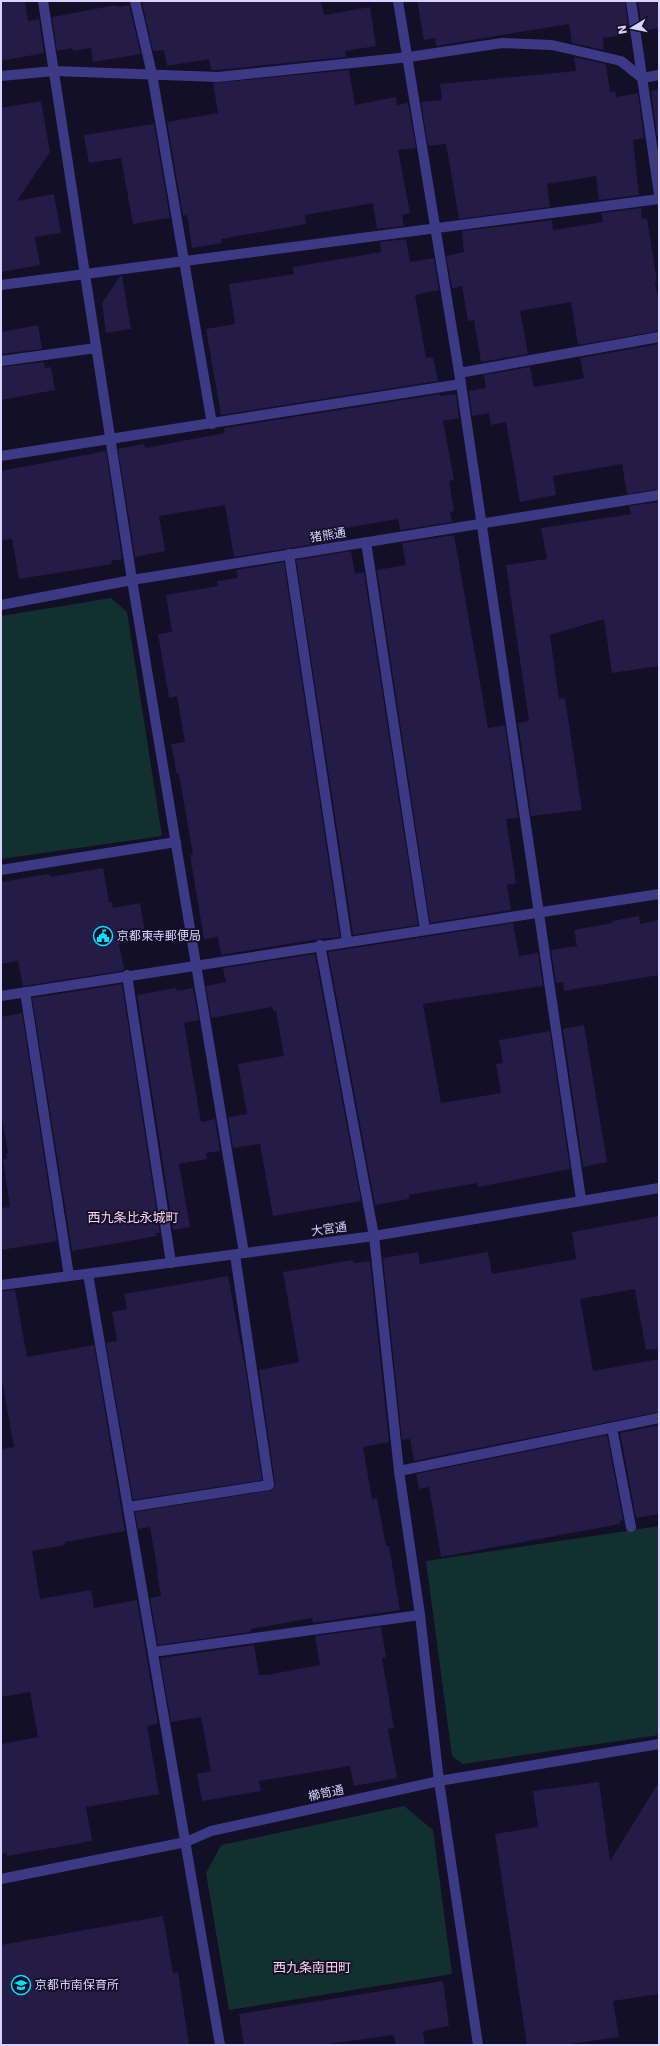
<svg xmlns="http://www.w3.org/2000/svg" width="660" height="2046" font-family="'DejaVu Sans','Noto Sans JP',sans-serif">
	<rect width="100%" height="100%" fill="#130f26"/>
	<path fill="#12302f" d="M111,598l16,14 35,224 -161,23v-243z
		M659,1526v209l-196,29 -11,-8 -26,-195z
		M404,1806l29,24 19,144 -223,36 -23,-137 15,-28z"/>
	<path fill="#241b47" d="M1,1h24l3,20 11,-2 5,34 -43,8z
		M153,1h168l3,14 46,-8 6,39 -31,5 1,6 -128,13h-7l-2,-11 -42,7 -3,-16 -11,1 -11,-48z
		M417,1h208l4,33 -26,4 1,12 -32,-7 -3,-19 -133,22 -1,-8 -11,2z
		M638,1h21v27l-17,3z
		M116,5l1,2 12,-2 12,49 -48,8 -2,-14 -18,3 -1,-3 -15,3 -5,-34z
		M574,57l32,7 4,28 5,-1 1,6 22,-4 6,45 -11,2 6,55 -40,5 -3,-24 -49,8 3,23 -91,12 -13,-75 -18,2 -7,-44 21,-2 -2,-16 136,-13z
		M349,70l6,35 41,-8 1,8 11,-2 8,45 -18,2 12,63 -8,2 2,11 -27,3 -4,-26 -68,12 1,9 -85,15 1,4 -30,5 -5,-33 -4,1 -16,-94 51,-9 -5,-30z
		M659,89v47h-2l-6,-45z
		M41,101l9,51 -33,49 37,-7 7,39 -26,4 5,28 -39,7v-164z
		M154,124l16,94 -37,6 -12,-66 -32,5 -5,-28z
		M641,208l1,11 5,-1 10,64h-2l4,24v25l-81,14 -7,-43 -51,9 8,43 -47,8 -7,-42 -6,1 -6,-35 -10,2 -6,-32 18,-4 -2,-21 90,-11 1,10 50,-8 -2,-9z
		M406,239l4,23 24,-4 5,32 -24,5 11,63 7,-1 5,24 -217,34 -15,-86 29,-5 -6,-40 65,-10 -1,-7 88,-15 -1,-10z
		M120,276h2l9,53 -25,4 -4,-30z
		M38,325l4,24 -41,5v-22z
		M659,344v145l-32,5 -5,-30 -69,12 3,19 -36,7 -14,-80 -15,3 -2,-12 -17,3 -3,-25 17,-3 -2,-13 46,-8 4,20 46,-8 4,-1 -4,-20z
		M44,362l1,6 6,-1 4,23 -54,10v-33z
		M440,394v2l16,-2 3,24 -16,3 11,59 -5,1 5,30 -4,1 2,10 -52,8 -2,-11 -52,9 2,11 -114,18 -9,-52 -66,11 6,35 -30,6 -17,-108 26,-5 1,4 80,-15 -1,-5z
		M106,451l16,108 -11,2 1,3 -93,15 -7,-40 -11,2v-70z
		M659,502v164l-47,7 -8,-54 -54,16 9,64 6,-1 17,112 -51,6 -13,-93 11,-2 -23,-156 41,-6 -6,-31 90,-14 -2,-8z
		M454,535l34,193 17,-3 13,93 -12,1 10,64 -9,2 4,25 -81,13 -53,-353 29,-5 -4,-22z
		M351,551l4,23 9,-2 54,353 -65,10 -57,-375z
		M284,562l56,375 -21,2 -98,16 -3,-18 -14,2 -14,-84h3l-14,-81h-2l-6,-30 14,-2 -8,-46 -8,2 -11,-64 14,-2 -6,-37 52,-9 -1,-5 21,-3 -2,-8z
		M103,868l6,34h3l1,6 27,-5 6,36 -27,5 5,25 -2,2 -99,15 -5,-25 -17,3v-82l48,-8 1,3z
		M639,916l1,8 19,-4v55l-95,16 -1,-9 -7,1 -5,-33 26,-4 -3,-16 38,-7v-2z
		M513,923l6,33 19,-3 5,33 -120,18 18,99 60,-10 -5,-29 7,-1 -4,-23 51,-9 20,138 -92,18v-4l-69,12v4l-34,6 -47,-253z
		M315,954l46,247 -88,15 -13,-72 -27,4 -5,-31 19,-3 -9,-50 46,-8 -8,-45h-3v-4l-62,11 -5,-32 20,-4 -3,-14z
		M122,984l38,249h-4l1,3 -85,15 -40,-253z
		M176,988l1,3 16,-3 6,32 -15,3 4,24 13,75 14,-3 5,32 -14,2 1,6 -28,5 11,63 -17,3 -36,-235z
		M22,1013l35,228 -56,9v-42l9,-1 -7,-47 4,-1 -1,-5 2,-1 -7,-41v-95z
		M584,1025l23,137 -24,5 -20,-138z
		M659,1216v133l-13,1 -11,-61 -55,10 13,72 66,-12v53l-245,49 -4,-22 -8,1 -19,-182 35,-6 2,12 68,-12 4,22 84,-15 -4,-27z
		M353,1260l1,3 16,-2 19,181 -26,5 9,52 5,-1 9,48h3l11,64 -87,13 -1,-5 -61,11v3l-93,13 -8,-47 11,-2 -4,-21 1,-1 -8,-47 -12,2 -3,-17 138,-22 2,-6 -16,-114 40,-8 -16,-90z
		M228,1276l18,96 16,108 -129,20 -27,-157 11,-2 -5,-29 15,-3 -3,-15z
		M15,1290l12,67 67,-12 31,186 -60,11v3l-33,6 8,48 51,-9 3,18 43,-8 21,124 -11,2 12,68 -73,13 6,34 -85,15v-3l-6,1v-110l37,-7 -8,-45 -29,5v-248l13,-2 -13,-72v-84z
		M659,1425v89l-23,4 -16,-85z
		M607,1435l16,85 -3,1v3l-179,33 -12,-70 -10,2 -3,-15z
		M381,1627l5,30 -4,1 12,70 -6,1 9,49 -43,8 -4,-20 -91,15 2,10 -59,10 -5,-27 14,-3 -10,-54 -30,5 -11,-64 94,-13 5,30h8l53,-10 -5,-29z
		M599,1782l11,79 49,-79v212l-46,7 6,36 -56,8h-36l-32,-211 43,-7 -5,-36z
		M163,1916l10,57 5,-1 11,73h-188v-100z
		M443,1981l6,45 -26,5 2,14h-29l-2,-10 -74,10h-76l-5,-31z"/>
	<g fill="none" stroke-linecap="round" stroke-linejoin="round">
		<path stroke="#3d3a85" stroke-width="10" d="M642,78l17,-3
			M1,361l95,-13
			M1,456l460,-72
			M366,542l59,388
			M289,554l58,387
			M1,870l175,-28
			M320,945l54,291
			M127,975l44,288
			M25,992l44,284
			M612,1428l19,99
			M399,1471l260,-53
			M128,1507l141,-22 -34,-230
			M153,1652l267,-37"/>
		<path stroke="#3d3a85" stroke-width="10" d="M43,1l89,579 112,673
			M135,1l17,73 60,350
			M398,1l63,383 120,815
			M631,1l28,193
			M1,76l53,-5 164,6 191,-20 93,-14 50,2 69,16 21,17
			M1,285l658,-86
			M459,373l200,-36
			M1,605l131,-25 527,-85
			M1,996l658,-102
			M374,1236l25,235 21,144 19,166 39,264
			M88,1274l132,771
			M1,1879l185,-37 25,-11 228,-50 220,-37"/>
		<path stroke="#3d3a85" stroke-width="10" d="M1,1285l373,-49 285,-48"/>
	</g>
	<defs>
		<symbol id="civic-ring" viewBox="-11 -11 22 22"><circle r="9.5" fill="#130f26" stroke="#00e5ff" stroke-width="1.5"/><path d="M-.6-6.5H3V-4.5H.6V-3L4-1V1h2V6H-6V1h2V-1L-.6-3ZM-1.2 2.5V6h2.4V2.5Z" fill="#00e5ff"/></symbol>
		<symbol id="school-ring" viewBox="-11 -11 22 22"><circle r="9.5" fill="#130f26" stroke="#00e5ff" stroke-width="1.5"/><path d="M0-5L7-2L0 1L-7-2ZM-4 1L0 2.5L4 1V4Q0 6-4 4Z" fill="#00e5ff"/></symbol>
	</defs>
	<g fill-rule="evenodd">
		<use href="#civic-ring" x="92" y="925" width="22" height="22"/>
		<use href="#school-ring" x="10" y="1974" width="22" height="22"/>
	</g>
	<g text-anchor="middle" stroke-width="3.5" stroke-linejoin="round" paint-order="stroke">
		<g font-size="12" fill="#d9d4ff" stroke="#130f26">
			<text transform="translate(328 535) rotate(-9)" y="4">猪熊通</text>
			<text transform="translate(329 1229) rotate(-8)" y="4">大宮通</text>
			<text transform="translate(326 1793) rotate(-12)" y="4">櫛笥通</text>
		</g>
		<g font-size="12" fill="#d9d4ff" stroke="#130f26" text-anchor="start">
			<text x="117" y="940">京都東寺郵便局</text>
			<text x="35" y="1989">京都市南保育所</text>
		</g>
		<g font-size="13" fill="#ffd6f0" stroke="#130f26">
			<text x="133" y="1222">西九条比永城町</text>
			<text x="312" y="1972">西九条南田町</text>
		</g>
	</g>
	<rect width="660" height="2046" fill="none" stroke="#d9d4ff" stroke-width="4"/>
	<g transform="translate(632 28) rotate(260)" stroke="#130f26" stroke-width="3" paint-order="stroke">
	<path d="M0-3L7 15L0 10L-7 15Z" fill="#d9d4ff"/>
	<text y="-6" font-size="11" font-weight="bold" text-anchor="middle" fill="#d9d4ff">N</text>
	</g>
</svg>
